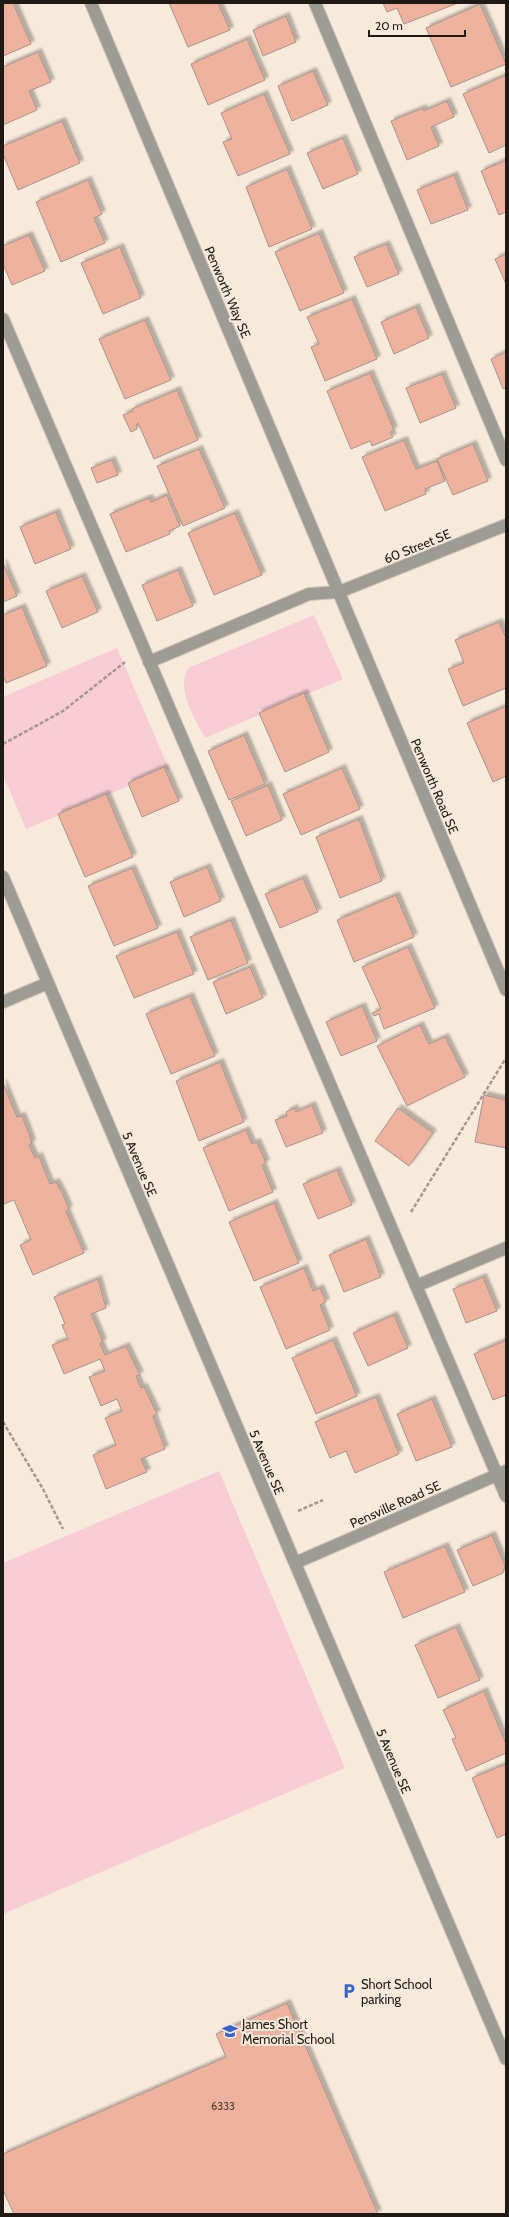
<svg xmlns="http://www.w3.org/2000/svg" width="509" height="2217" font-family="Cabin,sans-serif">
	<defs>
		<filter id="shadow"><feDropShadow dx="3.5" dy="-3.5" stdDeviation="1" flood-color="#0004"/></filter>
	</defs>
	<rect width="100%" height="100%" fill="#f7eada"/>
	<path fill="#f7ccd4" d="M314,615l29,64 -138,59c-11,-22 -29,-47 -17,-70z
		M117,648l52,121 -143,60 -23,-54v-78z
		M219,1471l126,297 -342,146v-351z"/>
	<path fill="#eeb19d" stroke="#a6938d" filter="url(#shadow)" d="M3,3h10l18,41 -28,12z
		M169,3h49l12,27 -42,17z
		M383,3h75l-54,21 -7,-16 -10,4z
		M480,4l26,60 -55,23 -25,-59z
		M286,16l10,26 -33,14 -10,-26z
		M247,39l18,41 -57,25 -17,-41z
		M38,52l13,30 -22,9 8,19 -34,15v-58z
		M313,71l15,34 -36,16 -14,-35z
		M506,75v70l-17,8 -26,-59z
		M264,94l26,60 -52,22 -15,-34 9,-3 -11,-26z
		M447,101l7,16 -23,10 8,19 -32,14 -16,-39 32,-13 1,3z
		M62,121l18,42 -62,27 -15,-36v-8z
		M343,138l15,36 -35,15 -16,-36z
		M506,160v52l-7,3 -18,-44z
		M287,169l25,60 -43,18 -23,-60z
		M454,175l14,35 -37,14 -14,-34z
		M88,180l14,34 -8,4 11,25 -44,19 -25,-60z
		M319,233l25,60 -44,18 -25,-59z
		M29,235l16,36 -33,14 -9,-21v-18z
		M386,244l13,30 -32,13 -13,-30z
		M120,247l21,51 -38,16 -22,-51z
		M506,254v30l-11,-25z
		M352,299l25,60 -52,22 -14,-34 8,-3 -12,-27z
		M416,307l13,31 -35,16 -13,-32z
		M145,320l26,60 -46,19 -26,-60z
		M506,352v36l-3,1 -12,-30z
		M370,373l24,57 -4,2 3,5 -21,9 -2,-5 -19,8 -24,-58z
		M442,374l14,34 -36,15 -14,-35z
		M177,390l21,50 -44,19 -16,-36 -2,2 1,4 -6,3 -8,-17 10,-4 -1,-2z
		M404,440l12,29 21,-8 8,20 -20,8 1,5 -41,17 -23,-54z
		M473,444l15,37 -35,14 -16,-36z
		M199,449l26,59 -42,18 -26,-60z
		M112,460l6,15 -21,8 -6,-15z
		M167,495l13,31 -11,5 1,3 -44,18 -16,-38 39,-16 2,4z
		M56,512l15,37 -36,15 -15,-37z
		M235,513l27,62 -48,20 -26,-62z
		M3,563l14,33 -14,6z
		M178,570l15,36 -36,15 -15,-36z
		M82,576l16,36 -36,16 -16,-37z
		M22,607l25,59 -41,17 -3,-8v-60z
		M499,622l7,16v50l-43,18 -15,-37 16,-6 -9,-23z
		M304,693l25,59 -44,20 -26,-59z
		M506,706v70l-13,6 -26,-59z
		M244,735l21,49 -36,16 -21,-49z
		M164,767l15,34 -37,16 -14,-34z
		M342,768l18,41 -59,26 -18,-41z
		M268,785l14,35 -36,16 -15,-35z
		M106,794l27,63 -48,20 -27,-63z
		M359,819l23,62 -42,17 -24,-61z
		M207,867l14,34 -37,16 -14,-35z
		M132,868l26,60 -44,18 -26,-60z
		M303,878l15,34 -38,16 -15,-34z
		M396,895l18,42 -60,25 -17,-42z
		M231,920l17,43 -40,17 -18,-43z
		M177,932l17,42 -60,24 -18,-42z
		M408,947l27,61 -51,21 -5,-15 -5,2 -2,-3 9,-4 -19,-42z
		M250,967l13,31 -37,16 -13,-32z
		M190,996l25,60 -44,18 -25,-60z
		M362,1006l15,35 -36,15 -15,-34z
		M420,1025l9,19 16,-7 20,40 -58,29 -30,-60z
		M220,1062l24,60 -45,19 -23,-60z
		M3,1083l14,34 5,-1 6,15 4,12 -3,2 6,13 4,-2 11,28 6,-2 7,13 6,14 -3,2 18,42 -51,22 -13,-30 11,-5 -17,-40 -10,4 -1,-3z
		M484,1095l22,5v48l-31,-6z
		M312,1105l11,28 -37,14 -11,-27 12,-4 -1,-4 8,-4 2,4z
		M398,1108l35,25 -24,33 -34,-25z
		M246,1130l6,14 5,-2 9,21 -4,2 11,27 -44,19 -26,-63z
		M337,1170l15,35 -34,14 -15,-35z
		M274,1203l25,60 -45,18 -25,-59z
		M366,1239l15,38 -37,15 -15,-37z
		M304,1268l9,23 7,-3 6,14 -6,3 10,25 -44,19 -26,-62z
		M483,1277l14,34 -31,12 -13,-34z
		M98,1279l8,29 -15,6 12,28 -3,1 5,12 21,-9 14,29 -4,1 5,12 3,-1 13,27 -4,2 12,33 -24,10 6,13 -41,17 -13,-34 23,-10 -11,-27 17,-7 -5,-12 -16,7 -12,-29 16,-6 -5,-12 -36,15 -12,-29 16,-6 -6,-14 3,-1 -11,-27z
		M394,1315l14,33 -40,18 -15,-33z
		M333,1340l24,56 -41,18 -24,-56z
		M506,1340v55l-13,5 -19,-46z
		M376,1397l23,57 -44,19 -9,-22 -16,7 -15,-36z
		M432,1399l20,48 -36,14 -19,-47z
		M492,1535l13,31 -2,7 -30,13 -16,-36z
		M445,1546l20,46 -62,26 -19,-46z
		M456,1627l24,53 -42,18 -23,-53z
		M484,1691l22,53v9l-40,18 -14,-32 4,-1 -13,-28z
		M506,1764v70l-9,4 -25,-60z
		M287,2003l91,211h-364l-11,-24v-36l223,-97 -10,-23z"/>
	<g fill="none" stroke-linecap="round" stroke-linejoin="round">
		<defs>
			<path id="lane" d="M315,3l191,457
				M3,319l503,1177
				M149,662l160,-68 30,-2
				M416,1286l90,-38"/>
			<path id="street" d="M91,3l415,987
				M339,592l167,-67
				M3,877l503,1182
				M3,1002l45,-19
				M295,1563l211,-92"/>
		</defs>
		<use href="#lane" stroke="#d0c5b7" stroke-width="14"/>
		<use href="#street" stroke="#d0c5b7" stroke-width="14"/>
		<path stroke="#a2988d" stroke-width="2.5" stroke-dasharray="4 2" stroke-linecap="butt" d="M3,744l60,-33 62,-49
			M411,1212l95,-154
			M3,1422l40,67 20,40
			M298,1511l25,-11"/>
		<use href="#lane" stroke="#9c9c94" stroke-width="12"/>
		<use href="#street" stroke="#9c9c94" stroke-width="12"/>
	</g>
	<defs>
		<symbol id="parking-bare" viewBox="-9 -9 18 18"><path d="M-3.5-5.5H1a3.5 3.5 0 0 1 0 7H-1V5.5H-3.5ZM-1-3.4V-.6H.8a1.4 1.4 0 0 0 0-2.8Z" fill="#3462d1" stroke="#f7eada" stroke-width="2.5" paint-order="stroke"/></symbol>
		<symbol id="school-bare" viewBox="-9 -9 18 18"><path d="M0-5L7-2L0 1L-7-2ZM-4 1L0 2.5L4 1V4Q0 6-4 4Z" fill="#3462d1" stroke="#f7eada" stroke-width="2.5" paint-order="stroke"/></symbol>
	</defs>
	<g fill-rule="evenodd">
		<use href="#parking-bare" x="338" y="1980" width="22" height="22"/>
		<use href="#school-bare" x="219" y="2020" width="22" height="22"/>
	</g>
	<g text-anchor="middle" stroke-width="4" stroke-linejoin="round" paint-order="stroke">
		<g font-size="11" fill="#534037">
			<text x="223" y="2110">6333</text>
		</g>
		<g font-size="13" fill="#1f1a15" stroke="#f7eada">
			<text transform="translate(228 292) rotate(67)" y="5">Penworth Way SE</text>
			<text transform="translate(417 546) rotate(-22)" y="5">60 Street SE</text>
			<text transform="translate(435 786) rotate(67)" y="5">Penworth Road SE</text>
			<text transform="translate(140 1164) rotate(67)" y="5">5 Avenue SE</text>
			<text transform="translate(267 1462) rotate(67)" y="5">5 Avenue SE</text>
			<text transform="translate(395 1504) rotate(-24)" y="5">Pensville Road SE</text>
			<text transform="translate(394 1761) rotate(67)" y="5">5 Avenue SE</text>
		</g>
		<g font-size="13" fill="#1f1a15" stroke="#f7eada" text-anchor="start">
			<text x="361" y="1989">Short School<tspan x="361" dy="15">parking</tspan></text>
			<text x="242" y="2029">James Short<tspan x="242" dy="15">Memorial School</tspan></text>
		</g>
	</g>
	<rect width="509" height="2217" fill="none" stroke="#1f1a15" stroke-width="8"/>
	<path d="M369 30v6h96v-6" fill="none" stroke="#1f1a15" stroke-width="2"/>
	<text x="375" y="30" font-size="12" fill="#1f1a15" stroke="#f7eada" stroke-width="3" paint-order="stroke">20 m</text>
</svg>
